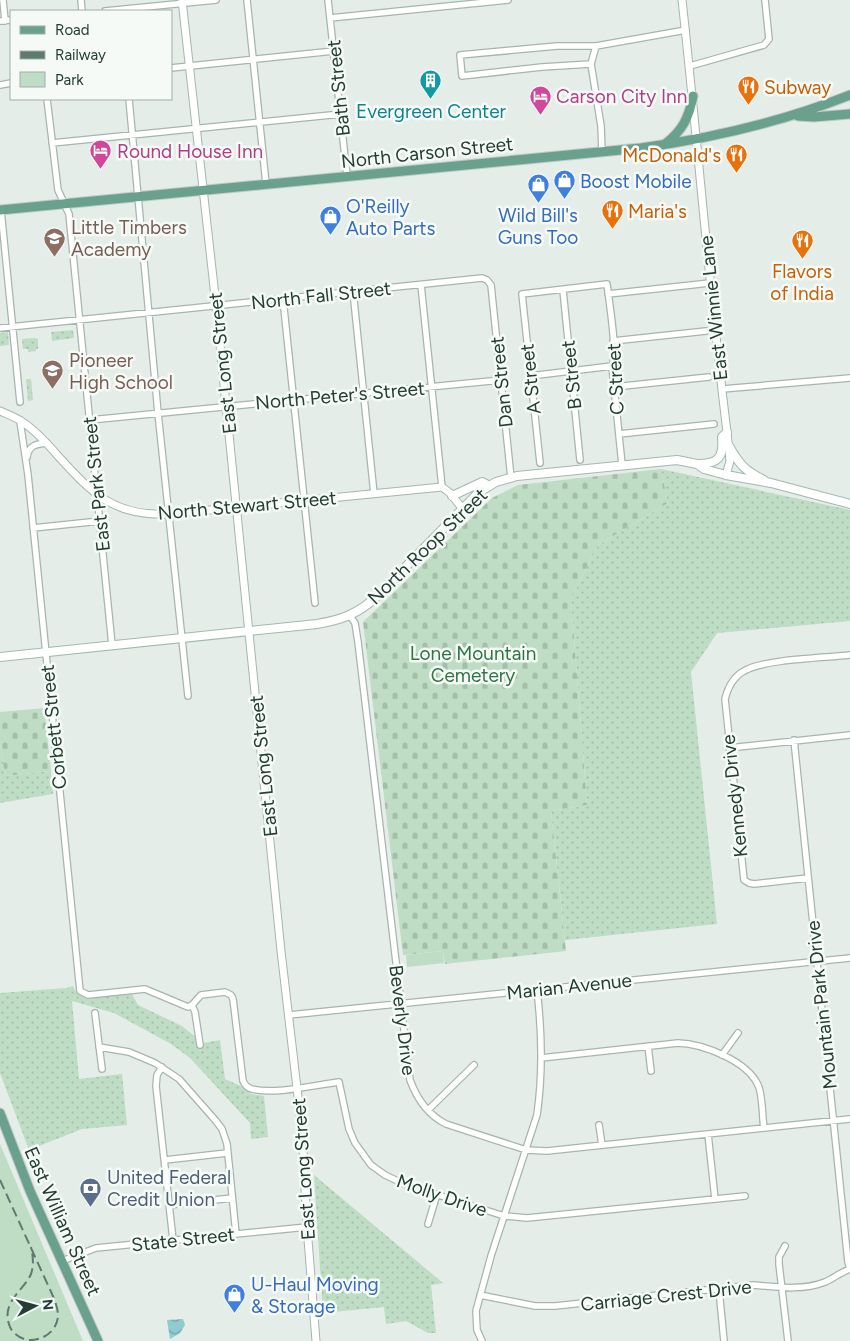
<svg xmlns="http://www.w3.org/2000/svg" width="850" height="1341" font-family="Figtree,sans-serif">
	<defs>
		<pattern id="grass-dots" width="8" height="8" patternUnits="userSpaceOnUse" patternTransform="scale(1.25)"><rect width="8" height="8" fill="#beddc4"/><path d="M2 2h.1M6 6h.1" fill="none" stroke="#a3bfa9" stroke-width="1.8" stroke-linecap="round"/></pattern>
		<pattern id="cemetery-stones" width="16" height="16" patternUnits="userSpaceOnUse" patternTransform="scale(1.25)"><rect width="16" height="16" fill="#beddc4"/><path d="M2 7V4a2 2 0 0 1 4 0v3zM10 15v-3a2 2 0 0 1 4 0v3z" fill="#a3bfa9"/></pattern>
		<pattern id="water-waves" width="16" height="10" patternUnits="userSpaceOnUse" patternTransform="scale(1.25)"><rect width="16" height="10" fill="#8eccd0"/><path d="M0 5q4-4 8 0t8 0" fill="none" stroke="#74a7aa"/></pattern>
	</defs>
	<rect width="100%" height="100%" fill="#e4ede8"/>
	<path fill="url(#grass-dots)" d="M73,330l1,8 -22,3 -1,-9z
		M8,332l1,13 -9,1v-13z
		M35,338l3,1v10h-2v2l-8,1v-3h-5l-1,-10z
		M26,379h5l2,21 -5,1z
		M661,469l189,41v111l-133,12 -26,39 26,252 -152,16 -14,-129 36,-6 -16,-206 27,-54 70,-42z
		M0,743l5,33 46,-5 2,23 -53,9z
		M73,986l3,6 11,5 45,-3 6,11 44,21 21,17 17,-3 5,39 16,7 10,8 13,2 4,41 -17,2 -1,-16 -60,-65 -19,-14 -57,-31 -42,-12 7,78 43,-5 5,51 -45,4 -53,21 -29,-77v-80l67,-5z
		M314,1175l129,108 -12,2 5,48h-8l-22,-12 -20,3 -2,-17 -61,6z"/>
	<path fill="url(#cemetery-stones)" d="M661,469l7,34 -70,42 -27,54 16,206 -36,6 15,140 -121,13 -2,-13 -40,4 -40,-333 129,-124 26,-13z
		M44,708l7,63 -46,5 -5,-33v-31z"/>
	<path fill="#beddc4" d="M443,951l1,12 -37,4 -1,-12z
		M0,1144l83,197h-83z"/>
	<path fill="url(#water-waves)" d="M183,1319l2,6 -5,8 -10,6 -3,-19z"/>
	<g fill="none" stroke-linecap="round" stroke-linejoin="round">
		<defs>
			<path id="minor" d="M3,0l2,21
				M81,0l1,11
				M247,0l19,184
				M328,0l19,176
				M105,11l111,-11
				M330,18l178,-18
				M0,21l11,-1
				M596,46l-5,18 10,62 1,26
				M591,64l-49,3 -80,9 -2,-21 97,-9h39l90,-16
				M690,66l74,-21 5,-6 -4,-39
				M171,68l163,-17
				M0,85l11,-2
				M47,99l11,91 11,24 43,431
				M129,99l29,314 30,283
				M52,143l289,-29
				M1,210l19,192
				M421,285l21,202
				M563,290l17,170
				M353,291l21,203
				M608,294l102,-11
				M283,299l32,304
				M0,328l482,-50 5,2 4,5 20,193
				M613,341l93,-10
				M530,376l82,-10
				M614,387l95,-10
				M722,389l128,-11
				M90,420l411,-40
				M20,421l8,54 52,516 8,4 57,-6 43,18 4,-2 9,-10 24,-3 6,3 2,4 10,82c2,4 4,7 9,8 22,6 63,-4 87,-7l10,47 6,14 16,22 14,10 19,9 100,32 23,2 218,-22
				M619,434l95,-10
				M27,457c2,-12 9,-13 20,-14
				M540,463l-18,-169 85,-10c2,18 11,68 5,82l10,99
				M33,528l67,-7
				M350,616l5,7 3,19 52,438c7,19 18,35 36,44l80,26 21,1 303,-32
				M794,740l54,522 2,7
				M729,748l121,-13
				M808,878l-54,6 -5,-1 -5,-3 -19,-181c3,-12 8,-22 19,-28 20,-12 80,-13 106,-16
				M192,1005l3,7 5,33
				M95,1013l7,56
				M289,1015l561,-57
				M648,1046l3,25
				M99,1047l30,5 26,11 24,16 37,42 6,8 5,15 9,90
				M722,1055l16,-22
				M541,1058l137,-15c26,1 69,18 80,42 5,10 4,32 6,43
				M162,1067l-5,8 -1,11 17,154
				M428,1110l46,-45
				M599,1125l3,20
				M708,1134l7,65
				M165,1160l62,-7
				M169,1205l63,-7
				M428,1224l9,-30
				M785,1246l-6,11v7l9,77
				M62,1261l34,-13 211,-21
				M719,1289l5,52
				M480,1295l55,11h20l198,-21c23,2 50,6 72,-3 9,-4 16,-10 25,-13
				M482,1341l-5,-11 -1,-19 15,-55 46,-141c6,-42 5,-83 0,-125"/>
			<path id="tertiary" d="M182,0l34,305 65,646 21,180 5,96 9,114
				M682,0c16,144 27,288 45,432l3,29 -4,14
				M0,411c7,3 15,6 21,10 14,9 26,22 37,35 34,37 56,61 111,58l273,-27 8,6 12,15"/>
			<path id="secondary" d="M729,446c10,18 16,25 35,34
				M697,464c21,0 27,-6 25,-27l5,-5
				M452,496l30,-14 6,3
				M0,657l317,-33c24,-4 41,-10 59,-27l103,-105 17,-10 21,-6 160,-16 20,4 7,5 22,6 45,8 79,21"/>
			<path id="primary" d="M798,116l16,1 36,-3
				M665,144c17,-13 24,-26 28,-48
				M0,210l641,-62c72,-10 141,-26 209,-53
				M0,1113l30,78 68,150"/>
		</defs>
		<use href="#minor" stroke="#a7b5af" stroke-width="8"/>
		<use href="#tertiary" stroke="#a7b5af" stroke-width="9"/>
		<use href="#secondary" stroke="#a3b9af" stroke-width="10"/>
		<use href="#primary" stroke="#c2c9c6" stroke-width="11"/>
		<use href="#minor" stroke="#fff" stroke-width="5.5"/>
		<use href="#tertiary" stroke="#fff" stroke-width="7"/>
		<use href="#secondary" stroke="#fff" stroke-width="8"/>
		<use href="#primary" stroke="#6aa18e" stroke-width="9"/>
		<path stroke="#5f7a70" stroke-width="2" stroke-dasharray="10 5" stroke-linecap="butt" d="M0,1180l52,114c3,7 6,14 6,22 -1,15 -15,25 -30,24 -7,-1 -15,-6 -18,-13 -10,-25 13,-35 21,-53 3,-9 2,-18 0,-27"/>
	</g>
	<defs>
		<symbol id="building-pin" viewBox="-11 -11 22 30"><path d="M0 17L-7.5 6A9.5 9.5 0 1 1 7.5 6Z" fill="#0f9aa8" stroke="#f5faf7"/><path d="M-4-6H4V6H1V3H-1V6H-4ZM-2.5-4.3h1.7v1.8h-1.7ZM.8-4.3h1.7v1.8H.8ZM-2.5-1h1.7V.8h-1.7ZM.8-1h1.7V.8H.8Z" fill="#fff"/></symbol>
		<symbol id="restaurant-pin" viewBox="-11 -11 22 30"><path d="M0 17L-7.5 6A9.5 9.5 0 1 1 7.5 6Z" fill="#e8710a" stroke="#f5faf7"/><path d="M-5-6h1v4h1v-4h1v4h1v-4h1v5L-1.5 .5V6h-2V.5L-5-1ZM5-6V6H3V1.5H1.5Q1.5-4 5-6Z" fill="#fff"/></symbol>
		<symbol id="hotel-pin" viewBox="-11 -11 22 30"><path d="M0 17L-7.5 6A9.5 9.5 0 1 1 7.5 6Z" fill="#d1479c" stroke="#f5faf7"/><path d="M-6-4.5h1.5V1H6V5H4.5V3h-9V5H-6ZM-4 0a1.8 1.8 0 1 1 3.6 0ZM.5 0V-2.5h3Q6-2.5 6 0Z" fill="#fff"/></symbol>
		<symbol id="shop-pin" viewBox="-11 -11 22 30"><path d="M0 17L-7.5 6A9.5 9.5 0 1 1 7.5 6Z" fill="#3f7fe0" stroke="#f5faf7"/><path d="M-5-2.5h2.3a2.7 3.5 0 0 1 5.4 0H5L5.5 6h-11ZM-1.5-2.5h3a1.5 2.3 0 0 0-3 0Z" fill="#fff"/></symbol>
		<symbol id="school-pin" viewBox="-11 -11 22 30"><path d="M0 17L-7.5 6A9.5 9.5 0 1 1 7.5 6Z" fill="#8d6e63" stroke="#f5faf7"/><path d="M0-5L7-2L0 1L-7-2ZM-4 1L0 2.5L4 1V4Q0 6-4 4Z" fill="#fff"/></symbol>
		<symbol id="bank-pin" viewBox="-11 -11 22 30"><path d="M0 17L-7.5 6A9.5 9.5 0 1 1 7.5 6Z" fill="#5c6f8a" stroke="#f5faf7"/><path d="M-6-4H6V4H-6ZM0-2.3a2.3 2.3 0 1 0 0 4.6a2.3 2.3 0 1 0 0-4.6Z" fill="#fff"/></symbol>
	</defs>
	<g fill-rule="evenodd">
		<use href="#building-pin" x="418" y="68" width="25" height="34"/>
		<use href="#restaurant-pin" x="736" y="74" width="25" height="34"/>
		<use href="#hotel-pin" x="528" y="84" width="25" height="34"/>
		<use href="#hotel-pin" x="88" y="138" width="25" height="34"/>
		<use href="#restaurant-pin" x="724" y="142" width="25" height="34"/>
		<use href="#shop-pin" x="552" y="168" width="25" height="34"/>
		<use href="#shop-pin" x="526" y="172" width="25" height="34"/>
		<use href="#restaurant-pin" x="600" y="198" width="25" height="34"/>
		<use href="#shop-pin" x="318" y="204" width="25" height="34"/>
		<use href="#school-pin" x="42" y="226" width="25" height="34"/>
		<use href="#restaurant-pin" x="790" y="228" width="25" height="34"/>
		<use href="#school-pin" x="40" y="358" width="25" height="34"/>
		<use href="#bank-pin" x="78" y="1176" width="25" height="34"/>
		<use href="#shop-pin" x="222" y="1282" width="25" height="34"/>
	</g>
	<g text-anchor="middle" stroke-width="5" stroke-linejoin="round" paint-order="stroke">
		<g font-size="19" fill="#c56008" stroke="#f5faf7" text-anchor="start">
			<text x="764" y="94">Subway</text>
			<text x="721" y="162" text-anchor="end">McDonald's</text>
			<text x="628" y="218">Maria's</text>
			<text x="802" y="278" text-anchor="middle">Flavors<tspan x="802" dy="22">of India</tspan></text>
		</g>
		<g font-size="19" fill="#243e35" stroke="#f5faf7">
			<text transform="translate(338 88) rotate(-96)" y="7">Bath Street</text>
			<text transform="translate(427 152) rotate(-6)" y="7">North Carson Street</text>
			<text transform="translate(321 295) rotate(-6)" y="7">North Fall Street</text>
			<text transform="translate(713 308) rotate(-96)" y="7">East Winnie Lane</text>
			<text transform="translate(222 363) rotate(-96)" y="7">East Long Street</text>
			<text transform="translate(571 375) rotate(-96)" y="7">B Street</text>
			<text transform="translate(530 379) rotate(-96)" y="7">A Street</text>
			<text transform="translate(615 379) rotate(-93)" y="7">C Street</text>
			<text transform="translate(501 382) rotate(-96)" y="7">Dan Street</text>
			<text transform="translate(340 395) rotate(-5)" y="7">North Peter's Street</text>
			<text transform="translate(96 484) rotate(-96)" y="7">East Park Street</text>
			<text transform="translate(247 505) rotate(-5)" y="7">North Stewart Street</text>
			<text transform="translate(427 546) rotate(-44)" y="7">North Roop Street</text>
			<text transform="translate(53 727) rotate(-96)" y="7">Corbett Street</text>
			<text transform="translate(263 766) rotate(-96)" y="7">East Long Street</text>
			<text transform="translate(734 796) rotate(-96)" y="7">Kennedy Drive</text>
			<text transform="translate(569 986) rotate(-6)" y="7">Marian Avenue</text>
			<text transform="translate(821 1005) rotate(-96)" y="7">Mountain Park Drive</text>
			<text transform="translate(403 1020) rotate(83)" y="7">Beverly Drive</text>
			<text transform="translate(303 1169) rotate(-94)" y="7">East Long Street</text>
			<text transform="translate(442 1195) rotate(19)" y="7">Molly Drive</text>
			<text transform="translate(63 1221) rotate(66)" y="7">East William Street</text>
			<text transform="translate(183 1239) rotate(-6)" y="7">State Street</text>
			<text transform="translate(666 1295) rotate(-6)" y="7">Carriage Crest Drive</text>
		</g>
		<g font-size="19" fill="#b23c85" stroke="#f5faf7" text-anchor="start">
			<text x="556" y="103">Carson City Inn</text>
			<text x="117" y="158">Round House Inn</text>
		</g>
		<g font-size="19" fill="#0d838f" stroke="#f5faf7">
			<text x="431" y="118">Evergreen Center</text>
		</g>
		<g font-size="19" fill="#366cbe" stroke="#f5faf7" text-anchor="start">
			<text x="580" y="188">Boost Mobile</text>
			<text x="346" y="213">O'Reilly<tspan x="346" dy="22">Auto Parts</tspan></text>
			<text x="538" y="222" text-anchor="middle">Wild Bill's<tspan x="538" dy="22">Guns Too</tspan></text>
			<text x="251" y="1291">U-Haul Moving<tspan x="251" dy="22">&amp; Storage</tspan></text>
		</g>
		<g font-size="19" fill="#785e54" stroke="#f5faf7" text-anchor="start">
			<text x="71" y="234">Little Timbers<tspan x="71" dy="22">Academy</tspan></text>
			<text x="69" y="367">Pioneer<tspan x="69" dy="22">High School</tspan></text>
		</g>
		<g font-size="19" fill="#2f7443" stroke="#f5faf7">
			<text x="473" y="660">Lone Mountain<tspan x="473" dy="22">Cemetery</tspan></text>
		</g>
		<g font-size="19" fill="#4e5e75" stroke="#f5faf7" text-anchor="start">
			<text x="107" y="1184">United Federal<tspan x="107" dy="22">Credit Union</tspan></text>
		</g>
	</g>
	<rect x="10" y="10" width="162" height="90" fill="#f5faf7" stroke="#a1afa9"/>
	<rect x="20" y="26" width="25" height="8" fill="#6aa18e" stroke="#a1afa9"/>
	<text x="55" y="35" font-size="15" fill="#243e35">Road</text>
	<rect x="20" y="51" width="25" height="8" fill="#5f7a70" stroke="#a1afa9"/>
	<text x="55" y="60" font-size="15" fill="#243e35">Railway</text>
	<rect x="20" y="72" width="25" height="15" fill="#beddc4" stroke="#a1afa9"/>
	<text x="55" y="85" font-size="15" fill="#243e35">Park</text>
	<g transform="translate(35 1306) rotate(84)" stroke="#f5faf7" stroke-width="4" paint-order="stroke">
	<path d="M0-4L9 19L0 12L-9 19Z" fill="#243e35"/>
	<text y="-8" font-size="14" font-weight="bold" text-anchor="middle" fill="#243e35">N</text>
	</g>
</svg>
